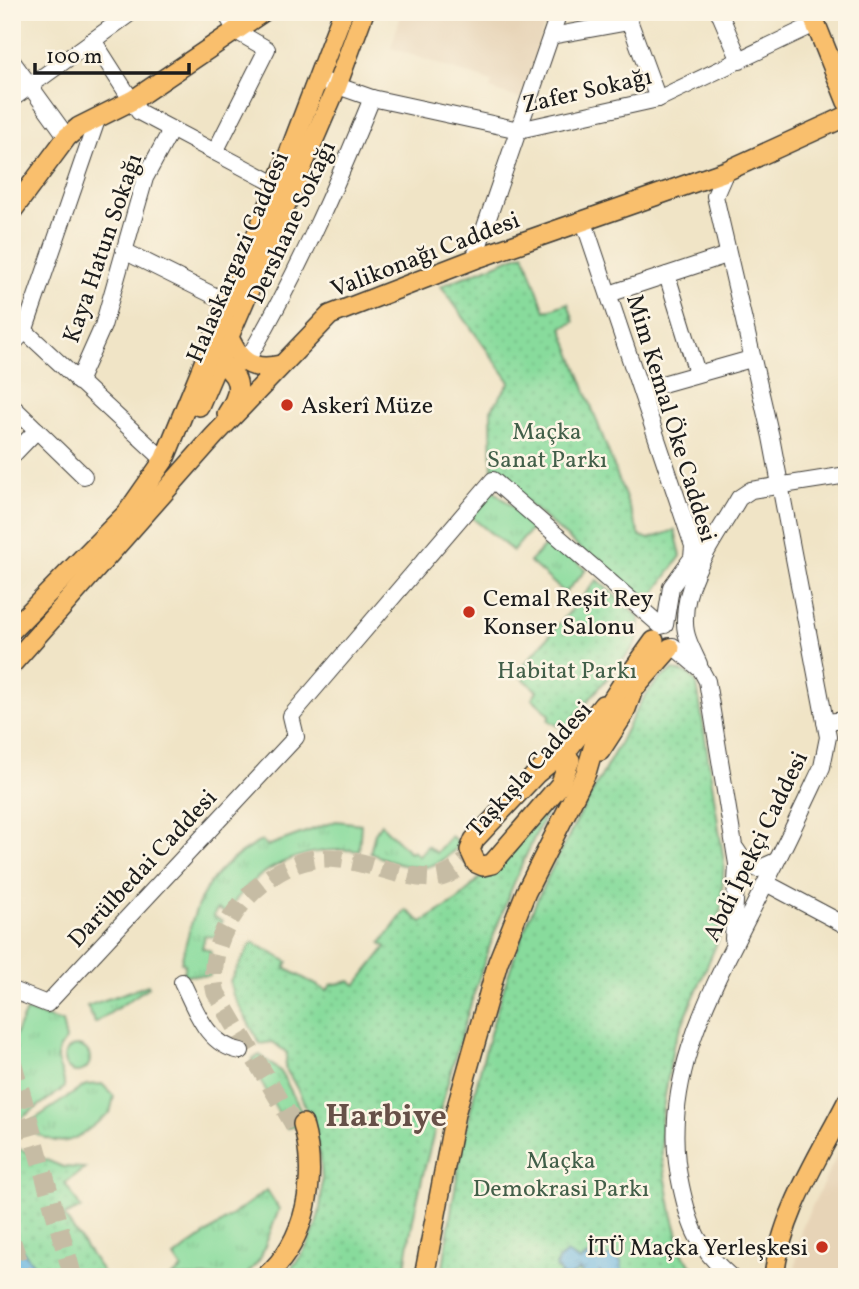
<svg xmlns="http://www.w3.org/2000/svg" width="859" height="1289" font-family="Vollkorn,serif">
<defs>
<pattern id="grass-tufts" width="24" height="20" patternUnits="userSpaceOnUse" patternTransform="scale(1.75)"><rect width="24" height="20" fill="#88db9c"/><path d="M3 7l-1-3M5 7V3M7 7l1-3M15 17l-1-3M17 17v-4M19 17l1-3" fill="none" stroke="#75bb86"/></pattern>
<pattern id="park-dots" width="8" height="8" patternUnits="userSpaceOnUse" patternTransform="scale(1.75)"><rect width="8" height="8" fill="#88db9c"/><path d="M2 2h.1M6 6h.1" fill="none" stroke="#75bb86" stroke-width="1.8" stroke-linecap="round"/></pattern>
<pattern id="water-ripples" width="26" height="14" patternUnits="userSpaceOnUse" patternTransform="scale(1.75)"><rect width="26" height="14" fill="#67b5e1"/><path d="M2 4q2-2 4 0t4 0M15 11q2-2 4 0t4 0" fill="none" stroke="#5492b6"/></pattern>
</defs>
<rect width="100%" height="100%" fill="#fcf5e5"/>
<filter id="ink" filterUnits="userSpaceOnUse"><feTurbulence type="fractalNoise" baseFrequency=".0143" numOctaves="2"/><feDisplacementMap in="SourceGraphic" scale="14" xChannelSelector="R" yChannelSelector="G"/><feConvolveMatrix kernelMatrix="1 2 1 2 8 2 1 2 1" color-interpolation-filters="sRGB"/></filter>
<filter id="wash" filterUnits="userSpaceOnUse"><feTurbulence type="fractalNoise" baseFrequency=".00686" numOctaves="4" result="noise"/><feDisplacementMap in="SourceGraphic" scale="28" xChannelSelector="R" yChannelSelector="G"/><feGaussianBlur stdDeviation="1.57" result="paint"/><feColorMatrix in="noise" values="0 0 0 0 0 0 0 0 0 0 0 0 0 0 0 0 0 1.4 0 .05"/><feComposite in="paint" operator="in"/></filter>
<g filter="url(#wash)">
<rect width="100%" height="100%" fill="#f0e4c6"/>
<g fill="#e7d4b7">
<polygon points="402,12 549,12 521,99 490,89 492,82 391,48"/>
<polygon points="847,1135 847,1277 794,1277 801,1229"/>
</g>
<g fill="url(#grass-tufts)" stroke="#527c5c" stroke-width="2">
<polygon points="491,489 535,525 513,551 470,516"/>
<polygon points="551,539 586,570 565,593 530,562"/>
<path d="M336,821L361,824L359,851C307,845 253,866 227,914L217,909L213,916L222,921L217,937L205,936L202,948L211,951L210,976L183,975L185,964L181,962C196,903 203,872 261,841L267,846Z"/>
<path d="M381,824L410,853L413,851L419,856L427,846L436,853L451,836L460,844C428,880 409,868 370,853L375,833Z"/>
<polygon points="148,985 149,987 95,1023 87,1006"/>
<path d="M26,1011L62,1022L66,1040C46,1064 66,1065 64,1088L12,1125V1057L16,1048L12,1042Z"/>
<circle cx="77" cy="1059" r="13"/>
<polygon points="260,1055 281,1072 307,1122 287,1128 251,1064 252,1059"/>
<path d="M102,1084L114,1096L110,1113C78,1136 67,1155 29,1129L30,1122L86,1085Z"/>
<polygon points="267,1190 279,1209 260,1259 245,1277 171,1277 182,1269 174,1257"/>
</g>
<g fill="url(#park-dots)" stroke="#527c5c" stroke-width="2">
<polygon points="524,253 545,311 568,303 574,322 562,328 640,536 649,539 675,530 681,556 646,605 492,473 491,410 510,382 441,286"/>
<polygon points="597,580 639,617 639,633 634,647 564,729 548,720 550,715 532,698 537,691 517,673"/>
<path d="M674,670L689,674L697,684L724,862L719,938L673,1046L661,1121L662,1158L672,1213L683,1255L702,1277H442C456,1162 481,1045 522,936C546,873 581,813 613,755C628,728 644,683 674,670Z"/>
<path d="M549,808C502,898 473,991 446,1089C429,1151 411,1213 404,1277H282C344,1222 325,1129 285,1068L287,1053L273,1042L260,1044L232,993L230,981L252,942L288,962L285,968L327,991L331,985L350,981L356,985L386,947L381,943L406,910L422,922L458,900Z"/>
<polygon points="20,1149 63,1167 85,1168 65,1183 81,1208 64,1216 106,1277 12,1277 12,1152"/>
</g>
<g fill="url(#water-ripples)" stroke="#42687e" stroke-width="2">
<polygon points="12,1248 23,1251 43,1277 12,1277"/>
<polygon points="567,1253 580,1261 589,1255 601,1260 613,1255 621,1262 622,1270 617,1277 604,1277 600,1273 601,1277 585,1277 579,1270 571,1276 555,1277 562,1275 556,1267 558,1260"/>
</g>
</g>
<g filter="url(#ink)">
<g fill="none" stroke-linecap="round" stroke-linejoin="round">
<g stroke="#c6bca4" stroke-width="19" stroke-dasharray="19 10" stroke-linecap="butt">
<polyline points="12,1061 73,1277"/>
<path d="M295,1126L216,993C200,932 266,857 328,858C365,859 397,878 433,878C449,878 463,864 474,854"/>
<polyline points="12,1242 24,1277"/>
</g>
<defs>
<g id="minor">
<polyline points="626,12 658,99"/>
<polyline points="719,12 740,61"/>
<polyline points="551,36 629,22"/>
<polyline points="93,40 139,112 277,185"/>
<polyline points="12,61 67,137"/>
<polyline points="318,79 372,98 519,130 658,99 815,24"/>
<polyline points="12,99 132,12"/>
<polyline points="215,152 267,49 236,31 225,12"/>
<path d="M726,171L715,196L771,437L828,737L822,767C804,805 786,844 766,882C719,977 656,1076 681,1186C690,1228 698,1248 731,1277"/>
<polyline points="584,222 693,546 692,558 671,587 665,625"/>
<polyline points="124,251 229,303"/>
<polyline points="474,259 559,12"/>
<polyline points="667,275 697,373"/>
<polyline points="609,294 727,255"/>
<polyline points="12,319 164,460"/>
<polyline points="12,345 24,332 98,117"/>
<path d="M246,362C296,277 335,189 372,98"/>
<polyline points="78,382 103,326 145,178 171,130"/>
<polyline points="641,390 751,359"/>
<polyline points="12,406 84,476"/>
<polyline points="12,456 37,430"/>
<polyline points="673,646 701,670 707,681 737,864 733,939"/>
<path d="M699,664C693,651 685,637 685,623C683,578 718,535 739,498L751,490L847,475"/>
<polyline points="825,722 847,720"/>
<polyline points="736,849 746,864 758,869 776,861"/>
<polyline points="766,883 847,926"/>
<path d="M182,982C196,1010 206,1045 241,1051"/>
<polyline points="12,990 47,1004 296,737 291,716 493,480 661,626"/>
</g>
<g id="major">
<polyline points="811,12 847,102"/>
<polyline points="12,211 67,137 79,127 133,100 263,12"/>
<path d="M227,332C238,361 250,372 281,365"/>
<path d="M207,364L225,366C244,381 239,396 227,414"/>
<polyline points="199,406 336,88 364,12"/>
<polyline points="12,630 127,513 164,460 277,185 343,12"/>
<polyline points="12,664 214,436 330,315 480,257 726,171 847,116"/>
<polyline points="624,683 654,641"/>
<polyline points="620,705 670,648"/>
<polyline points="569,747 536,774 474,840 470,850 476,863 483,866 492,864 560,785 570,760"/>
<polyline points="600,751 624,714 631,695"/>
<polyline points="563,755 603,705"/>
<path d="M265,1277C307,1241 318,1177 303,1124"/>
<polyline points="424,1277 455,1114 498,962 526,892 586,773 603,714 623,683"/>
<path d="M774,1277C781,1214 819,1157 847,1102"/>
</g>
</defs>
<use href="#minor" stroke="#3c3a36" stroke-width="18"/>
<use href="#major" stroke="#3c3a36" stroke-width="22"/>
<use href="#minor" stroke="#fff" stroke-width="16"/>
<use href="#major" stroke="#f9bf6d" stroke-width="19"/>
</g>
</g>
<g fill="#c8321e" stroke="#fcf5e5" stroke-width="2.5">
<circle cx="287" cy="405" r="7"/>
<circle cx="469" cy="612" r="7"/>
<circle cx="822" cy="1247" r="7"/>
</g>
<g text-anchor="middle" stroke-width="5" stroke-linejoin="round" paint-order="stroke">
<g font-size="24" fill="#1c1c1c" stroke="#fcf5e5">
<text transform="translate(587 90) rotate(-13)" y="8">Zafer Sokağı</text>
<text transform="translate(291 222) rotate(-65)" y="8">Dershane Sokağı</text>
<text transform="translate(102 248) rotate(-71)" y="8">Kaya Hatun Sokağı</text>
<text transform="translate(425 254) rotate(-21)" y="8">Valikonağı Caddesi</text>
<text transform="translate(237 257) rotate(-67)" y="8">Halaskargazi Caddesi</text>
<text transform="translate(672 418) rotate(73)" y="8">Mim Kemal Öke Caddesi</text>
<text transform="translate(529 769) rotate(-48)" y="8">Taşkışla Caddesi</text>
<text transform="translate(755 846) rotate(-64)" y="8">Abdi İpekçi Caddesi</text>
<text transform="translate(142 868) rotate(-47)" y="8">Darülbedai Caddesi</text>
</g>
<g font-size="24" fill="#1c1c1c" stroke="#fcf5e5" text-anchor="start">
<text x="301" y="413">Askerî Müze</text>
<text x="483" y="606">Cemal Reşit Rey<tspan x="483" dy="28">Konser Salonu</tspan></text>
<text x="808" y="1255" text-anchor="end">İTÜ Maçka Yerleşkesi</text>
</g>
<g font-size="24" fill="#425f49" stroke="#fcf5e5">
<text x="547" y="439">Maçka<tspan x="547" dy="28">Sanat Parkı</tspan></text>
<text x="567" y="678">Habitat Parkı</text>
<text x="561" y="1168">Maçka<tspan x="561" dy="28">Demokrasi Parkı</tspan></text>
</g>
<g font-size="32" font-weight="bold" fill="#675048" stroke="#fcf5e5">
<text x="386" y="1126">Harbiye</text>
</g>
</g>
<rect width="859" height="1289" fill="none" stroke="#fcf5e5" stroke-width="42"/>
<path d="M35 63v10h154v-10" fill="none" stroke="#1c1c1c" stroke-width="3.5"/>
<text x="46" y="63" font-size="21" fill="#1c1c1c" stroke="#fcf5e5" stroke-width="5" paint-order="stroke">100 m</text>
</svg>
